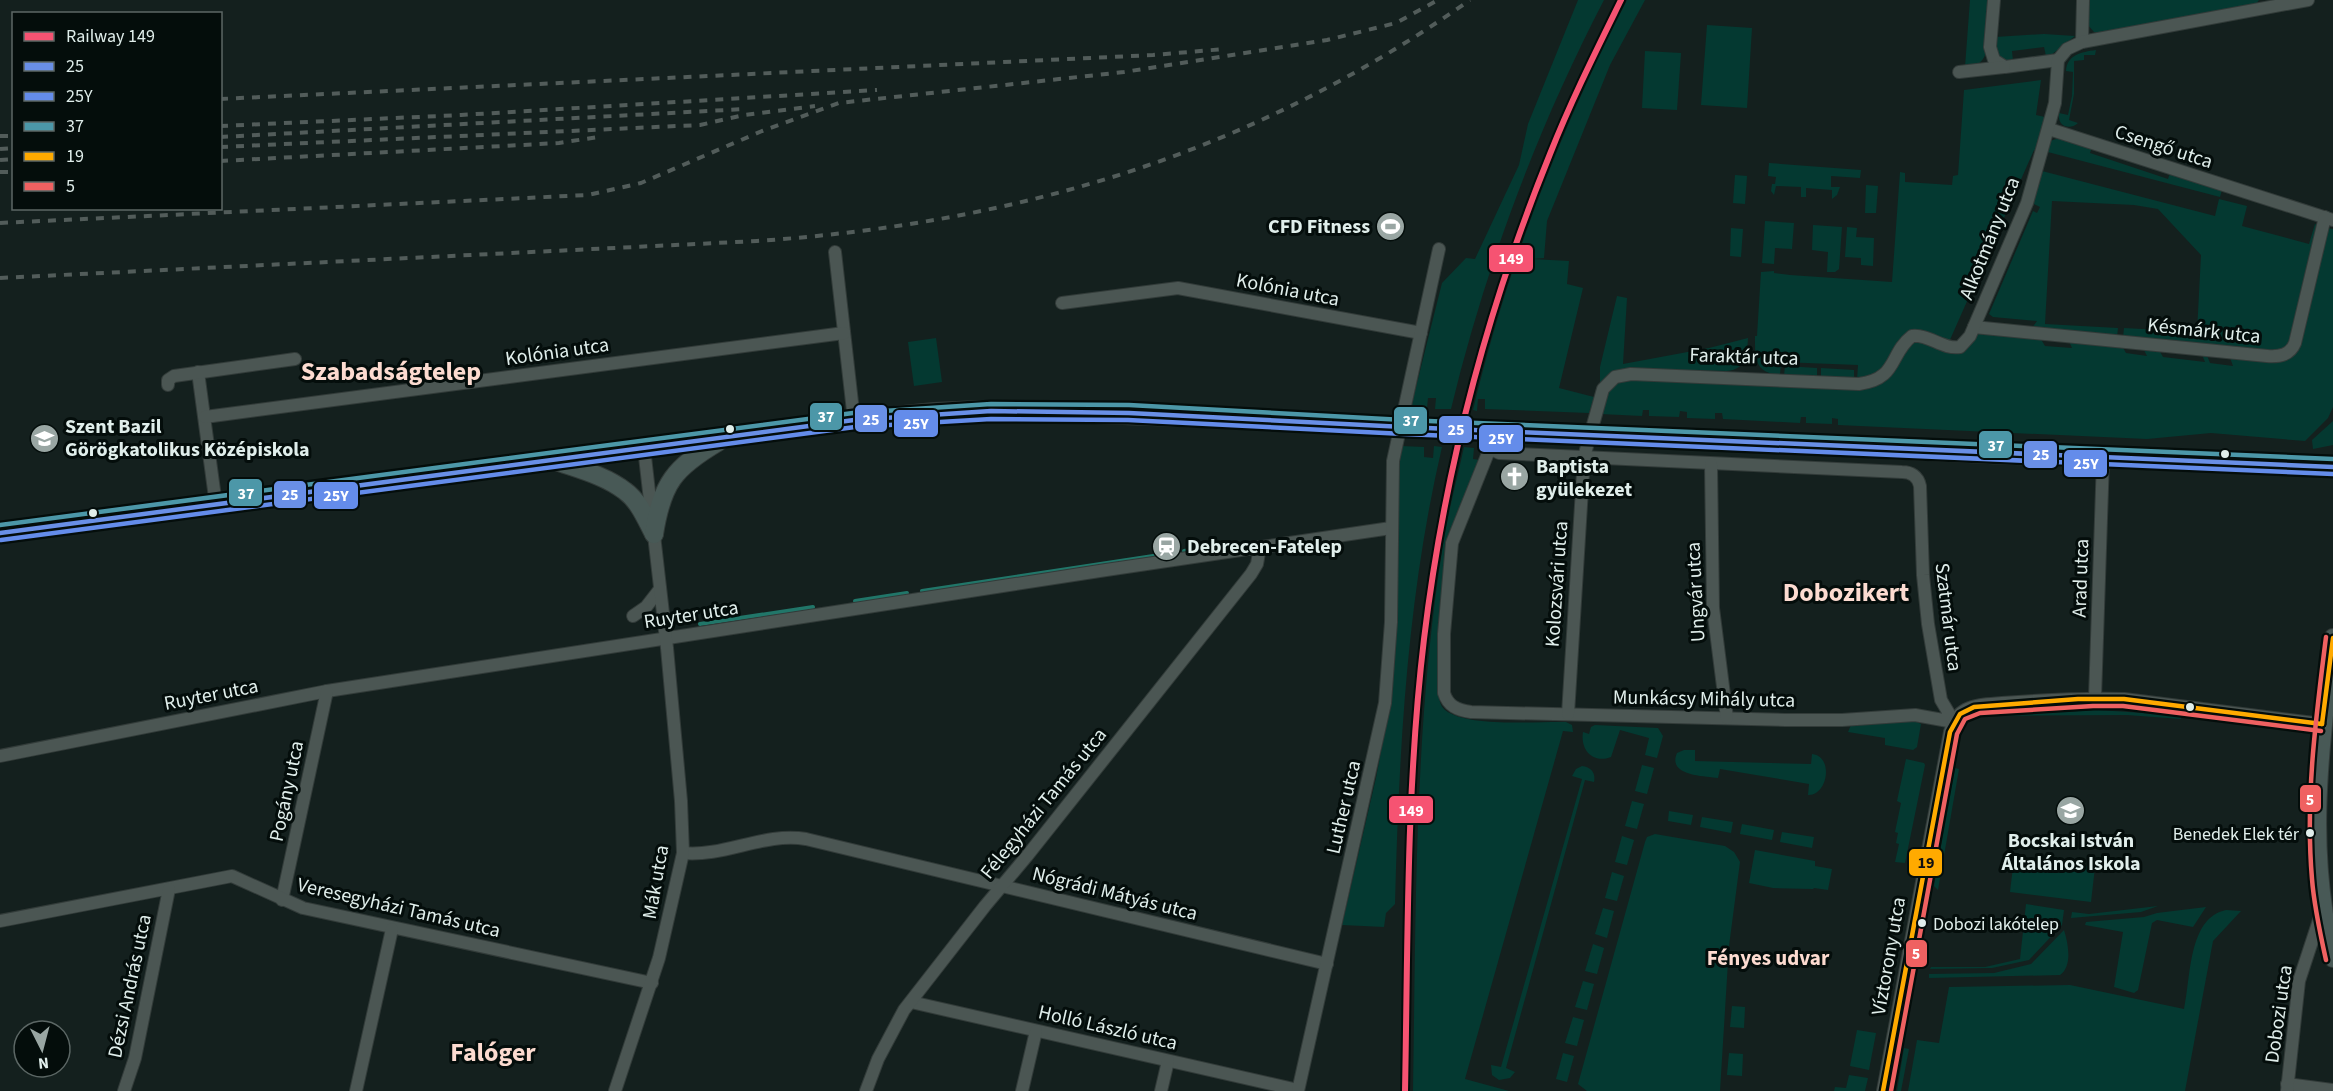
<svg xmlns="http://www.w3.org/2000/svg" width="2333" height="1091" font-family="'Source Sans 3',sans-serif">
<rect width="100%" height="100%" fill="#14201e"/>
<g fill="#043931">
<path d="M1578,0H1604C1537,129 1485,268 1451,409H1435L1436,398H1428L1427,408L1411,407L1442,283L1466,258L1475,259L1519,165L1528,124Z"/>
<path d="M1627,0H1645L1610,65L1547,221L1544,258L1532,259L1569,261L1567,284L1583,288L1559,388L1594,397L1589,413L1485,409V399H1478L1477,411L1473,410C1507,268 1560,130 1627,0Z"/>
<path d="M1970,0H1990C1989,14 1991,48 1983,59C1979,65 1972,66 1965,67Z"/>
<polygon points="2088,0 2259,0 2256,4 2102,33 2094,32 2088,25"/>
<polygon points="1707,25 1752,28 1747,108 1701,105"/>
<polygon points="2044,34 2075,36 2051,55 2046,56 2044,47 2012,51 2013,61 2005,61 1997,55 1995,37"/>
<path d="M2096,50L2095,55H2084V60L2074,61V94L2069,120L2078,123C2069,131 2057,126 2059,113L2068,115L2072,96L2073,72L2066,71C2067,55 2081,52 2096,50Z"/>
<polygon points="1645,51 1681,53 1677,110 1642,108"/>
<path d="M2041,80L2036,115L2045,117L2037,151L2034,150L1949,342L1925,331H1911L1884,370L1857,380L1858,365L1781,362L1780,375C1754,373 1755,358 1755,336H1757L1761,272L1774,271V273L1790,275L1892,282L1900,172L1905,173V182L1952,185L1953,176L1958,175L1964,90Z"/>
<polygon points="2059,138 2092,147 2090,153 2168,179 2170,173 2222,190 2220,197 2044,151 2050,141"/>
<polygon points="1769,163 1861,170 1860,178 1831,176 1831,187 1840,187 1837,195 1832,199 1832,190 1806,188 1806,197 1801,197 1801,187 1776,186 1774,195 1771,191 1772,184 1775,184 1776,177 1768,176"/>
<polygon points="2042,171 2215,216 2219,199 2247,206 2242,226 2309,244 2315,224 2319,225 2292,342 2284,352 2123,338 2124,328 2197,332 2201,255 2158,209 2134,205 2052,201 2045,324 2118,328 2117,337 2032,328 2037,321 1993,317 1989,314 2033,211 2037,213 2040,207 2032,203"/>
<polygon points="1735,175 1747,176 1745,204 1733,203"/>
<polygon points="1866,185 1878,186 1876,213 1865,213"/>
<polygon points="1765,221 1794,223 1792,249 1775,248 1774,264 1762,263"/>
<polygon points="1813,225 1842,227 1839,269 1835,272 1827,272 1828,252 1812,250"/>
<polygon points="1847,227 1857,228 1856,237 1874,238 1873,266 1861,265 1861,258 1845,257"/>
<polygon points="1731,228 1743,229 1741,257 1730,256"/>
<path d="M2327,228L2333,229V407L2328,418L2305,441L2211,433L2147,439L1838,425V419L1832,418V424L1806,423V417H1801L1800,423L1723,419L1722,413H1715V419L1687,418V412L1680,411L1679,417L1649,416V410H1643L1642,416L1600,414C1606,397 1609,384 1627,380L1860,388L1903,356L1913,342L1920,341L1945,351L1979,333L2039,336L2045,346L2072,348L2068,339L2121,344L2126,353L2147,356L2142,346L2158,348L2163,357L2205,362L2201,352L2206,353L2210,363L2233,366L2229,355L2285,358Z"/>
<path d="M1617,296L1627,298L1623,364L1709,348L1748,338C1747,354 1747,369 1727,371L1622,369L1610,373L1600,383V367Z"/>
<polygon points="936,338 942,382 914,386 908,342"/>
<polygon points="1785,366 1817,368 1817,378 1784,376"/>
<polygon points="1821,368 1854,370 1854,380 1821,378"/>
<polygon points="2333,421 2333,445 2313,449 2312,440"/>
<path d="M1401,446L1424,447V457L1433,458L1434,446L1442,447C1407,597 1399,750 1395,904L1386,913L1384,927L1342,925L1376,778L1391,699L1396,625L1398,469Z"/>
<path d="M1464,447L1474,448L1473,459L1480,460L1447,542L1439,693C1439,699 1440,706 1445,710C1468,728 1536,721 1566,722L1572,725L1573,732L1563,731L1465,1079L1509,1091H1413C1416,909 1414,725 1443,545C1448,512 1457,480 1464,447Z"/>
<polygon points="2098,710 2173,715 2182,711 2181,719 2127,715 1972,716 1985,712 2000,715"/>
<polygon points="1915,721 1921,724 1917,747 1913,750 1885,745 1885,738 1848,732 1851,725"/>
<path d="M1595,725L1658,728L1663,736L1657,758L1645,755L1649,738L1620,730L1611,757C1593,764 1580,750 1583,732L1589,734L1591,727Z"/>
<path d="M1684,750H1695V761L1811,764L1812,754C1834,756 1828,796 1808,795L1809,784L1720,769L1718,778C1704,776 1667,776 1677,753Z"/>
<polygon points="1906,759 1924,763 1925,765 1905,863 1895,862 1899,844 1896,843 1898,833 1895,832 1901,803 1897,801"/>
<polygon points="1642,765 1654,768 1647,794 1635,791"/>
<path d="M1582,766C1591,767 1596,773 1594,782L1585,780L1506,1068L1515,1072L1510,1078L1499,1080L1492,1075L1491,1065L1501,1067L1582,779L1572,776L1576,769Z"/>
<polygon points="1955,768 1959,769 1938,890 1934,886"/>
<polygon points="1632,801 1644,804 1637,829 1625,826"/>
<polygon points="1669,811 1693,815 1691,825 1668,821"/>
<polygon points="1702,817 1733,822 1731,833 1700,827"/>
<polygon points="1742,824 1774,830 1772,840 1740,834"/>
<polygon points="1782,832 1814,837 1812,848 1780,842"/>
<polygon points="1655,834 1725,846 1734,852 1740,862 1729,946 1720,1091 1587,1091 1578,1084 1645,842 1647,837"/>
<polygon points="1622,836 1634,840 1627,865 1615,862"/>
<polygon points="1755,850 1815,861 1815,866 1832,869 1828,890 1814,888 1813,889 1773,888 1749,883"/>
<polygon points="2014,858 2095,867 2091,902 2010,892"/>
<polygon points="1612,872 1624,876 1617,901 1605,898"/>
<polygon points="2026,904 2064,910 2062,925 2029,960 1992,968 1930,969 1931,967 1985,967 2020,959"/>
<polygon points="2158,906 2141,912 2071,918 2072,912 2089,914"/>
<polygon points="2206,907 2193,927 2157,920 2152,923 2138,990 2134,993 2114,987 2123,932 2085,925 2086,922 2144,917 2157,913"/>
<polygon points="1603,908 1614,911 1607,938 1595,934"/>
<path d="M2226,910L2241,911L2213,941L2185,1091H1908L1917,1040L1939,1043L1949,987L2070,985L2184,1009C2191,977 2188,918 2226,910Z"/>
<path d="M2064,930C2068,943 2073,966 2060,975L1929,978V974L1994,973L2031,964Z"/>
<polygon points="1593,944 1604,948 1597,974 1585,971"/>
<polygon points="1583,981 1594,984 1587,1010 1575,1007"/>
<polygon points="1732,1006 1745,1007 1744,1028 1730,1027"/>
<polygon points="1573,1017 1584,1020 1577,1046 1565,1043"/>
<polygon points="1857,1030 1876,1033 1869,1070 1850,1066"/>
<polygon points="1904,1048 1909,1049 1901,1091 1897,1091"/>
<polygon points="1563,1053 1574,1056 1567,1082 1556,1079"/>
<polygon points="1729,1053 1743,1054 1742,1076 1727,1075"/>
<polygon points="1849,1075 1868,1078 1865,1091 1834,1091 1835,1087 1846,1088"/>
</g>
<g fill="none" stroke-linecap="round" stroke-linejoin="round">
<g stroke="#217669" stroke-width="4">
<polyline points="1184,551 1229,544"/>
<polyline points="922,591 1173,553"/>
<polyline points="855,601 907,593"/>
<polyline points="700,624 813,607"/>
</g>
<defs>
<g id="minor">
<polyline points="1994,0 1990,47 1994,60 2005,67 2058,60"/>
<polyline points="2082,42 2083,0"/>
<polyline points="1959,72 2004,67"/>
<polyline points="2049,129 2333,220"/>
<polyline points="835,252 854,420"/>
<polyline points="1062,303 1178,288 1421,333"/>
<path d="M1974,327L2267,356C2280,357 2290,355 2295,343L2325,217"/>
<polyline points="198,372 216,505"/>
<polyline points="168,385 168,380 174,376 295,359"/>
<polyline points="205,417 844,333"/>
<path d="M1490,448L1499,453L1902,472C1911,472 1918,476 1920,486L1923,575L1928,624L1941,700L1954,722L1915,715L1842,720H1785L1471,712C1457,710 1448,706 1444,693V634L1452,543Z"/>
<polyline points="1711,464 1713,608 1727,718"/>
<polyline points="633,616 646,607 660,589"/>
<polyline points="2095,698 2103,459"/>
<path d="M1568,714L1584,457L1603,389L1615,377L1631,374L1859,384C1898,379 1889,354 1912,336C1929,334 1943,350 1960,347L1970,336L2027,203L2055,103L2058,60L2067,49L2082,42L2308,0"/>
<polyline points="0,756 327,691 1106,570 1391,528"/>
<path d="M683,853C725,857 764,832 806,839L1327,964"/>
<polyline points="282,900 327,691"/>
<polyline points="0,921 232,876 303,908 652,983"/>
<polyline points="911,1002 1298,1090"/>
<polyline points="2287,1084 2333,1090"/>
<polyline points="124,1091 135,1058 169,889"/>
<polyline points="356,1091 392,929"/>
<polyline points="615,1091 659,958 683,853 681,801 667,648 644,448"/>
<polyline points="866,1091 878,1059 904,1010 985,906 1027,856 1251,574 1257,564 1260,547"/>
<polyline points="1022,1091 1036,1031"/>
<polyline points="1161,1091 1168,1061"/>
<polyline points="1298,1091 1385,703 1391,622 1393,461 1439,249"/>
<path d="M1883,1091L1950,732C1953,723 1957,714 1965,710C1976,704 1990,704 2002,703C2043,700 2083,698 2124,699L2322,724"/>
<polyline points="2287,1091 2299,981 2322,911"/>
</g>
<g id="primary">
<polyline points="1687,439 1988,454 2333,467"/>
<path d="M556,461C579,469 606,476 625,491C639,501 646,519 654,534"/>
<polyline points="0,533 854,420 934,412 979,410 1236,419"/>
<path d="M654,534C662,483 674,468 718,442"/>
<path d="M2333,638C2320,747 2305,850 2333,958"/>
</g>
</defs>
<use href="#minor" stroke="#323b39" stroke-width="14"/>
<use href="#primary" stroke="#323b39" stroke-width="20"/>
<use href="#minor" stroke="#4b5653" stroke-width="12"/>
<use href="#primary" stroke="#485956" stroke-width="18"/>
<g stroke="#525c5a" stroke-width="4" stroke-dasharray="8 8" stroke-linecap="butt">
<polyline points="220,99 1153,55 1224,49"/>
<polyline points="220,126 461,115 877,90"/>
<polyline points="0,136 14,136"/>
<polyline points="220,137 745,109"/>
<polyline points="220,147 700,125 744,115 815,106"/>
<polyline points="0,149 14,148"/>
<polyline points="0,160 14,159"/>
<polyline points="220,161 559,143 598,137"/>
<polyline points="0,172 14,172"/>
<polyline points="0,223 588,195 641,183 762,131 839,103 1124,72 1327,40 1396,23 1438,0"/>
<path d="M0,278L757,241C1021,223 1252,153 1470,0"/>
</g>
<defs>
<g id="primary-bridge">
<polyline points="1236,419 1436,428"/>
<polyline points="1458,429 1687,439"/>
</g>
</defs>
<use href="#primary-bridge" stroke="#323b39" stroke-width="20" stroke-linecap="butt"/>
<use href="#primary-bridge" stroke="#485956" stroke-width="18"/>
<defs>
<polyline id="bus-1" points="0,533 854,420 991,411 1129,413 1404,427 2333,467"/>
<polyline id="bus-2" points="1,540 855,427 991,419 1128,420 1404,434 2333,474"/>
<polyline id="bus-3" points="0,525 853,413 991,404 1129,405 1404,420 2333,459"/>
<g id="bus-4">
<polyline points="2322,724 2333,638"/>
<polyline points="1883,1091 1950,732 1960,714 1974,707 2078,699 2124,699 2322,724"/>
</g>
<g id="bus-5">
<path d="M2326,637C2316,717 2305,798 2312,879C2314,906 2320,933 2326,960"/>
<polyline points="1891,1091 1957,734 1965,719 1980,713 2093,706 2123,706 2321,731"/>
</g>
</defs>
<use href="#bus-1" stroke="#040d0b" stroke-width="9"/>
<use href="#bus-2" stroke="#040d0b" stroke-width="9"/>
<use href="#bus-3" stroke="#040d0b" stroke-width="9"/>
<use href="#bus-4" stroke="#040d0b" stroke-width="9"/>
<use href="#bus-5" stroke="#040d0b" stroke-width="9"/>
<use href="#bus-1" stroke="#698fe6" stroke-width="4.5"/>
<use href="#bus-2" stroke="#648cea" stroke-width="4.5"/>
<use href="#bus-3" stroke="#4c97a8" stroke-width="4.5"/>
<use href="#bus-4" stroke="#fa0" stroke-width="4.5"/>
<use href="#bus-5" stroke="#ef6161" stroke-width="4.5"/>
<defs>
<path id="rail-1" d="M1405,1091C1408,941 1406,789 1424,639C1444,473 1487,309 1550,154C1571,101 1596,51 1621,0"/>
</defs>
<use href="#rail-1" stroke="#040d0b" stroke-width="10"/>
<use href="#rail-1" stroke="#f65372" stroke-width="6"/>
</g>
<defs>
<symbol id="stadium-disc" viewBox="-11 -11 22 22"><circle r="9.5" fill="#99a6a3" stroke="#040d0b"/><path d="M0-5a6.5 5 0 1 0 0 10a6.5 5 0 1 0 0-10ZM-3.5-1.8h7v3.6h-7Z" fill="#fff"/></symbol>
<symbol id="school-disc" viewBox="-11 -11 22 22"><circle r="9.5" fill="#99a6a3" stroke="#040d0b"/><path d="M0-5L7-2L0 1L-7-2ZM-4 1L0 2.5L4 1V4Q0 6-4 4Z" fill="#fff"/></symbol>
<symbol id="church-disc" viewBox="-11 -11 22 22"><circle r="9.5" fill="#99a6a3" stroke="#040d0b"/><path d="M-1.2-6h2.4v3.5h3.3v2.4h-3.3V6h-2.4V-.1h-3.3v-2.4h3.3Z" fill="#fff"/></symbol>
<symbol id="station-disc" viewBox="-11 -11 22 22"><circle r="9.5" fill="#99a6a3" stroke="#040d0b"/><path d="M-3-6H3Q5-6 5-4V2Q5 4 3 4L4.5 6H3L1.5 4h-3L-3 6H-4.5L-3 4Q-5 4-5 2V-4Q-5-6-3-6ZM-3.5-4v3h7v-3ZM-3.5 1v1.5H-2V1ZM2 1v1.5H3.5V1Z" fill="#fff"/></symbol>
</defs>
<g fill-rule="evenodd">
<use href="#stadium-disc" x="1374" y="210" width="33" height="33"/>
<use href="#school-disc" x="28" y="422" width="33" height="33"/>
<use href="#church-disc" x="1498" y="460" width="33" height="33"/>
<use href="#station-disc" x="1150" y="530" width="33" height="33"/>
<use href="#school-disc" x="2054" y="794" width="33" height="33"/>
</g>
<g fill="#e0eeeb" stroke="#040d0b" stroke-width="2">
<circle cx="730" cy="429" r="5"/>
<circle cx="2225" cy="454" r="5"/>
<circle cx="93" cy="513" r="5"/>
<circle cx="2190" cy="707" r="5"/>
<circle cx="2310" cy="833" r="5"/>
<circle cx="1922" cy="923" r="5"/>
</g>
<g text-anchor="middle" stroke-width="6" stroke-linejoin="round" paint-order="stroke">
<g font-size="18" fill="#e0eeeb" stroke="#040d0b" text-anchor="end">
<text x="2299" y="840">Benedek Elek tér</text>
<text x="1933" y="930" text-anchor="start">Dobozi lakótelep</text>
</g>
<g font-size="20" fill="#e0eeeb" stroke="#040d0b">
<text transform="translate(2164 146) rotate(18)" y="7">Csengő utca</text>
<text transform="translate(1989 238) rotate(-68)" y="7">Alkotmány utca</text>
<text transform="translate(1288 289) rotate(11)" y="7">Kolónia utca</text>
<text transform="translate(2204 330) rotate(6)" y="7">Késmárk utca</text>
<text transform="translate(557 351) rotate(-8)" y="7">Kolónia utca</text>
<text transform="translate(1744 356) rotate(2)" y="7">Faraktár utca</text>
<text transform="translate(2080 578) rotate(-88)" y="7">Arad utca</text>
<text transform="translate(1556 584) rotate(-86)" y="7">Kolozsvári utca</text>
<text transform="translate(1695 592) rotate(-93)" y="7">Ungvár utca</text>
<text transform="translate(691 614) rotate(-9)" y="7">Ruyter utca</text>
<text transform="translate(1949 617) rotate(83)" y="7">Szatmár utca</text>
<text transform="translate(211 694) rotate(-11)" y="7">Ruyter utca</text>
<text transform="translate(1704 698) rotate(1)" y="7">Munkácsy Mihály utca</text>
<text transform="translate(286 791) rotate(-78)" y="7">Pogány utca</text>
<text transform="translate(1043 803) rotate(-51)" y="7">Félegyházi Tamás utca</text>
<text transform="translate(1343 807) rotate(-77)" y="7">Luther utca</text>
<text transform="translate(655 882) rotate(-80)" y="7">Mák utca</text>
<text transform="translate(1115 893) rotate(14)" y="7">Nógrádi Mátyás utca</text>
<text transform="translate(399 907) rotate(13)" y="7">Veresegyházi Tamás utca</text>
<text transform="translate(1888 956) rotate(-80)" y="7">Víztorony utca</text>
<text transform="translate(129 986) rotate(-78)" y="7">Dézsi András utca</text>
<text transform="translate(2278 1014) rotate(-82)" y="7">Dobozi utca</text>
<text transform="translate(1108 1027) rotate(13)" y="7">Holló László utca</text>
</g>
<g font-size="20" font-weight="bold" fill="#e0eeeb" stroke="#040d0b" text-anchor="start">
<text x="1370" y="233" text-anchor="end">CFD Fitness</text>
<text x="65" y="433">Szent Bazil<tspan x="65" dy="23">Görögkatolikus Középiskola</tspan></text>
<text x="1536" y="473">Baptista<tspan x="1536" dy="23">gyülekezet</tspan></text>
<text x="1187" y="553">Debrecen-Fatelep</text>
<text x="2071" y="847" text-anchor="middle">Bocskai István<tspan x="2071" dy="23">Általános Iskola</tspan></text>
</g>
<g font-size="21" font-weight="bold" fill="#fcdbd0" stroke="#040d0b">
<text x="1768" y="965">Fényes udvar</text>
</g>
<g font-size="26" font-weight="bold" fill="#fcdbd0" stroke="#040d0b">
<text x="391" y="380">Szabadságtelep</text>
<text x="1846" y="601">Dobozikert</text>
<text x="493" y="1061">Falóger</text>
</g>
</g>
<g stroke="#040d0b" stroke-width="2">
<rect x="1488" y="244" width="46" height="29" rx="6" fill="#f65372"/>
<rect x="809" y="402" width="34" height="29" rx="6" fill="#4c97a8"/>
<rect x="854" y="404" width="34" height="29" rx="6" fill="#698fe6"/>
<rect x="1393" y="406" width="35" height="29" rx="6" fill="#4c97a8"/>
<rect x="893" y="409" width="46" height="29" rx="6" fill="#648cea"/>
<rect x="1438" y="415" width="35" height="29" rx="6" fill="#698fe6"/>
<rect x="1478" y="424" width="46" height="29" rx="6" fill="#648cea"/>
<rect x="1978" y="430" width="35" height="29" rx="6" fill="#4c97a8"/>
<rect x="2023" y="440" width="35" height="29" rx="6" fill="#698fe6"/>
<rect x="2063" y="449" width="45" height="29" rx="6" fill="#648cea"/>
<rect x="228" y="478" width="35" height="29" rx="6" fill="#4c97a8"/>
<rect x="273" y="480" width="34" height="29" rx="6" fill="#698fe6"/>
<rect x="313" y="481" width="46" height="29" rx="6" fill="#648cea"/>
<rect x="2299" y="784" width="23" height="29" rx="6" fill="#ef6161"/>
<rect x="1388" y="795" width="46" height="29" rx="6" fill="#f65372"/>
<rect x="1908" y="848" width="35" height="29" rx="6" fill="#fa0"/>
<rect x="1905" y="939" width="23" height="29" rx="6" fill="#ef6161"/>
</g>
<g font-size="16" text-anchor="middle" font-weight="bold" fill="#fff">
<text x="1511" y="264">149</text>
<text x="826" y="422">37</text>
<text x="871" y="425">25</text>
<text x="1411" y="426">37</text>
<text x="916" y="429">25Y</text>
<text x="1456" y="435">25</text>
<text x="1501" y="444">25Y</text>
<text x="1996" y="451">37</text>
<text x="2041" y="460">25</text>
<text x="2086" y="469">25Y</text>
<text x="246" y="499">37</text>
<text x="290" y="500">25</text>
<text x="336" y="501">25Y</text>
<text x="2310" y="805">5</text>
<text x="1411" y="816">149</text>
<text x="1916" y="959">5</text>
</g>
<g font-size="16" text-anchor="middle" font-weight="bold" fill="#111">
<text x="1926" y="868">19</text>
</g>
<rect x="12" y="12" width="210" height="198" fill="#040d0b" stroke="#5c6765" stroke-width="1.5"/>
<rect x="24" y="32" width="30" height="9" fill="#f65372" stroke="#5c6765" stroke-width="1.5"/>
<text x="66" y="42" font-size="18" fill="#e0eeeb">Railway 149</text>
<rect x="24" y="62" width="30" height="9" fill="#698fe6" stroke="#5c6765" stroke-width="1.5"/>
<text x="66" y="72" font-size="18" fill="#e0eeeb">25</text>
<rect x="24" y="92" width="30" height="9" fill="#648cea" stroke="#5c6765" stroke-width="1.5"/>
<text x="66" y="102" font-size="18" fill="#e0eeeb">25Y</text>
<rect x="24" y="122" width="30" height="9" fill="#4c97a8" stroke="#5c6765" stroke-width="1.5"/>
<text x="66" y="132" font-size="18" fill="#e0eeeb">37</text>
<rect x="24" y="152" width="30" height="9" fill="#ffaa00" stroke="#5c6765" stroke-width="1.5"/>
<text x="66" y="162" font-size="18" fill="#e0eeeb">19</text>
<rect x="24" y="182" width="30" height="9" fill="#ef6161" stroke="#5c6765" stroke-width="1.5"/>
<text x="66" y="192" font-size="18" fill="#e0eeeb">5</text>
<g transform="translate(42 1049) rotate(174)"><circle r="28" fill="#040d0b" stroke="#5c6765" stroke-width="1.5"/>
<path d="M0-4.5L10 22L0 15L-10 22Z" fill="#99a6a3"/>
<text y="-9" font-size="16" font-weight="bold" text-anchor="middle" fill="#e0eeeb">N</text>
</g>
</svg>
